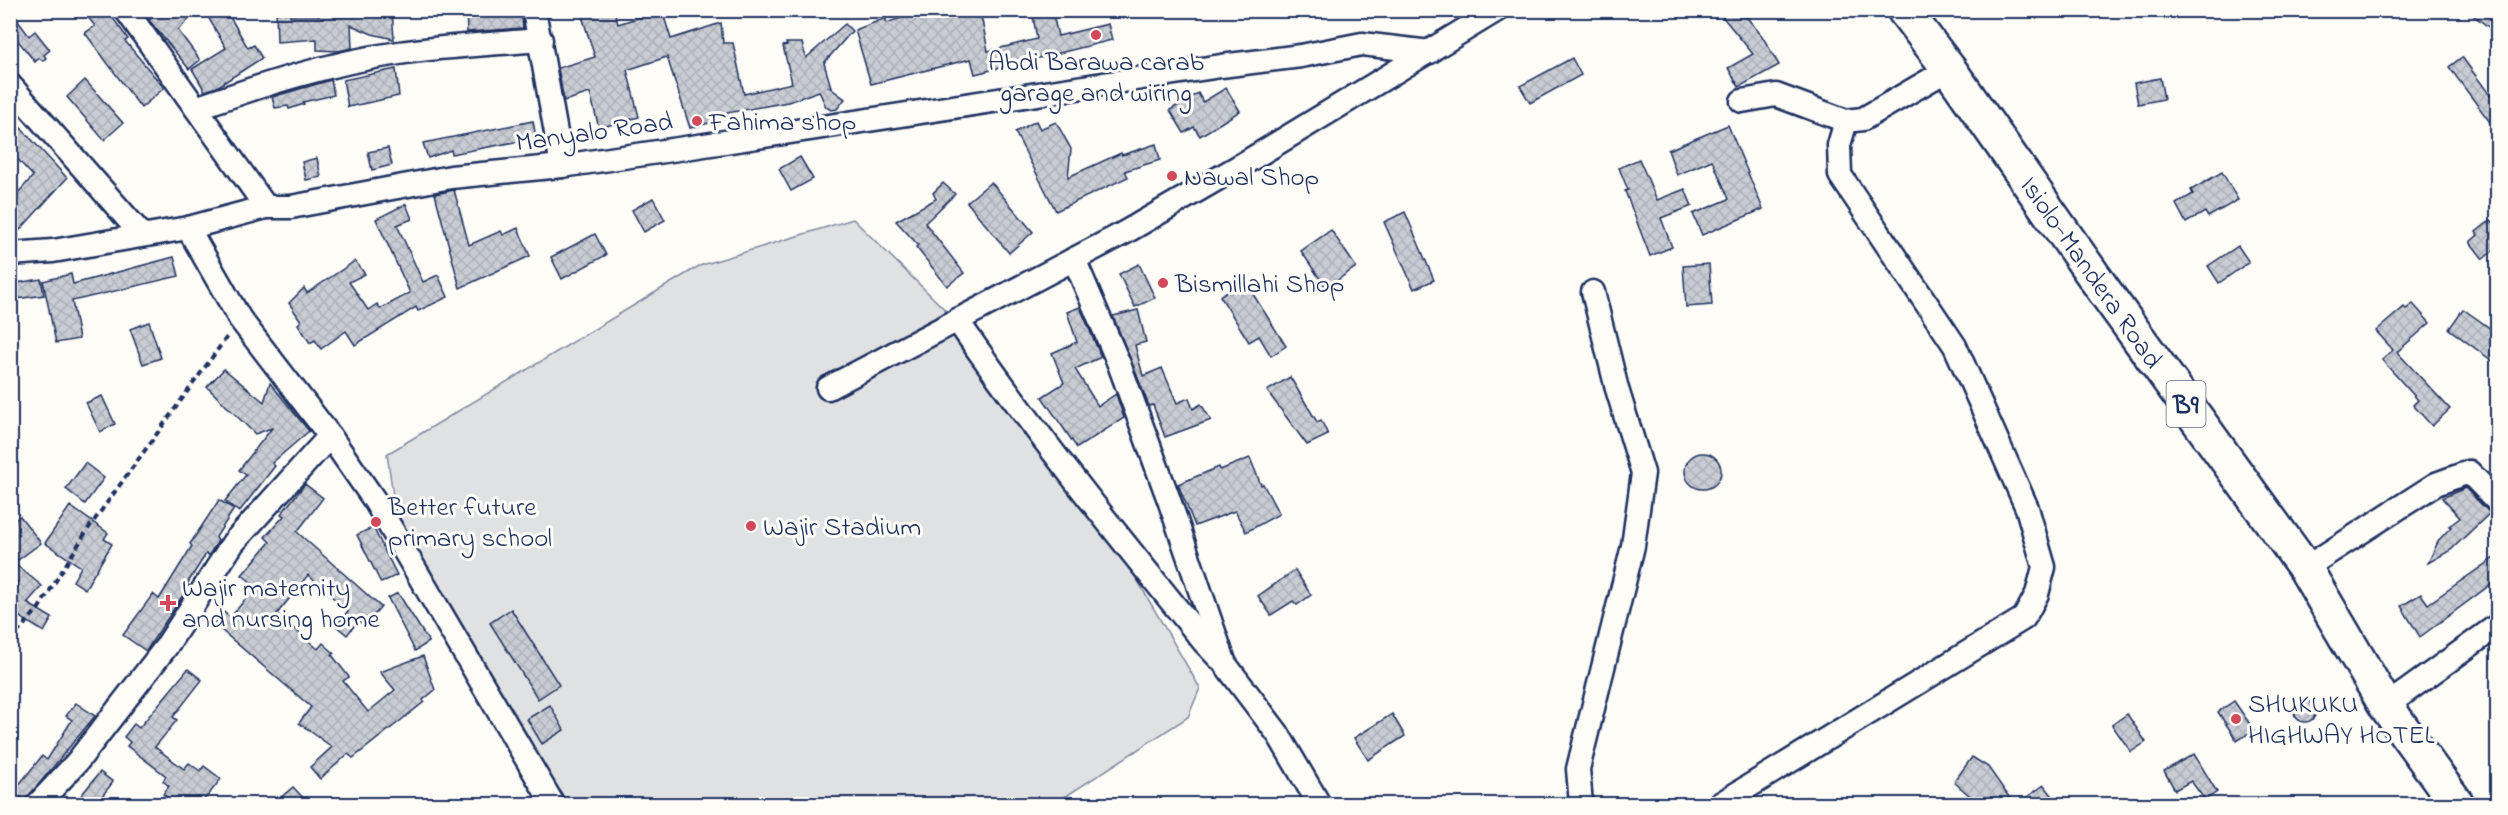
<svg xmlns="http://www.w3.org/2000/svg" width="2508" height="815" font-family="'Indie Flower',sans-serif">
<defs>
<pattern id="building-cross-hatch" width="8" height="8" patternUnits="userSpaceOnUse" patternTransform="scale(1.5)"><rect width="8" height="8" fill="#c9ccd3"/><path d="M0 0l8 8M0 8l8-8" fill="none" stroke="#acb0b8"/></pattern>
</defs>
<rect width="100%" height="100%" fill="#fdfcf7"/>
<filter id="ink" filterUnits="userSpaceOnUse"><feTurbulence type="fractalNoise" baseFrequency=".0167" numOctaves="2"/><feDisplacementMap in="SourceGraphic" scale="12" xChannelSelector="R" yChannelSelector="G"/><feConvolveMatrix kernelMatrix="1 2 1 2 8 2 1 2 1" color-interpolation-filters="sRGB"/></filter>
<g filter="url(#ink)">
<polygon fill="#e0e1e3" stroke="#7e88a0" stroke-width="1.5" points="853,219 992,356 1086,492 1200,688 1188,717 1054,804 546,804 400,543 387,454 699,266"/>
<g fill="url(#building-cross-hatch)" stroke="#1b2f5e" stroke-width="1.5">
<polygon points="10,10 29,36 35,31 50,50 44,55 46,58 43,61 39,58 35,62 20,43 10,36"/>
<polygon points="82,10 102,10 107,16 110,14 128,39 125,41 164,88 141,108 85,33 95,26"/>
<polygon points="161,10 198,10 178,30 200,60 189,69 149,20"/>
<polygon points="204,10 226,10 248,48 254,45 262,58 217,87 205,91 192,69 226,48"/>
<polygon points="276,10 290,10 290,16 319,16 319,10 392,10 394,39 372,34 351,25 352,48 338,51 317,50 317,39 277,42"/>
<polygon points="466,10 521,10 523,28 467,32"/>
<polygon points="580,10 614,10 618,24 662,10 671,39 721,23 723,43 733,43 744,94 792,83 783,46 787,45 786,43 802,43 806,58 845,24 852,31 824,63 831,87 829,87 845,99 837,109 831,110 826,107 819,91 788,102 727,113 728,118 690,128 667,57 627,70 639,117 599,128 590,93 564,101 558,68 595,57"/>
<polygon points="926,10 980,10 988,51 1037,39 1032,10 1052,10 1058,36 1108,24 1112,40 975,74 971,59 871,84 855,30 886,18 886,23"/>
<polygon points="1717,10 1741,10 1762,36 1779,65 1739,87 1728,68 1753,54"/>
<polygon points="2466,10 2498,10 2498,18 2490,28"/>
<polygon points="2462,57 2498,106 2498,133 2449,67"/>
<polygon points="1572,58 1581,75 1530,103 1520,86"/>
<polygon points="396,69 399,96 348,107 343,80"/>
<polygon points="2160,78 2164,99 2138,104 2134,83"/>
<polygon points="85,80 123,123 104,140 67,97"/>
<polygon points="331,80 334,95 303,102 304,104 289,109 288,106 275,108 272,97"/>
<polygon points="1226,88 1240,111 1200,136 1194,127 1184,133 1170,110 1198,93 1203,102"/>
<polygon points="10,116 67,178 20,230 10,222 10,202 33,176 10,151"/>
<polygon points="533,121 536,138 452,154 451,150 428,158 423,143"/>
<polygon points="1036,121 1040,129 1056,122 1071,149 1068,177 1121,153 1122,155 1156,144 1160,160 1125,171 1128,177 1056,211 1015,132"/>
<polygon points="1728,125 1763,209 1702,235 1693,214 1729,199 1712,160 1677,175 1668,150"/>
<polygon points="388,148 392,165 372,170 368,152"/>
<polygon points="800,157 813,179 791,191 779,169"/>
<polygon points="317,158 321,177 306,180 302,162"/>
<polygon points="1639,159 1657,200 1685,189 1692,206 1661,218 1672,247 1650,256 1625,191 1628,190 1619,168"/>
<polygon points="2222,172 2238,200 2208,217 2205,212 2186,223 2176,204 2193,194 2191,190"/>
<polygon points="991,182 1033,232 1009,253 967,202"/>
<polygon points="943,183 955,194 925,223 964,273 947,286 916,247 918,245 896,221 936,199 933,193"/>
<polygon points="454,190 469,245 501,231 503,235 518,228 530,256 460,288 435,194"/>
<polygon points="653,198 665,220 644,232 632,210"/>
<polygon points="406,204 412,219 397,225 423,282 438,275 448,297 418,311 416,307 355,345 346,331 321,349 315,340 310,343 298,324 301,321 289,303 304,288 307,293 355,261 365,274 349,282 368,310 377,304 380,309 410,293 376,219"/>
<polygon points="1405,212 1434,280 1414,289 1384,222"/>
<polygon points="2491,220 2498,228 2498,247 2483,259 2470,242 2478,235 2476,232"/>
<polygon points="1331,230 1356,267 1326,288 1301,251"/>
<polygon points="595,234 606,255 562,279 551,257"/>
<polygon points="2238,246 2249,262 2219,283 2208,266"/>
<polygon points="174,257 179,276 72,301 79,339 56,343 43,281 71,274 73,284"/>
<polygon points="1139,264 1155,298 1135,307 1119,274"/>
<polygon points="1709,264 1712,305 1686,307 1683,266"/>
<polygon points="41,279 44,295 10,300 10,284"/>
<polygon points="1244,280 1286,346 1271,356 1259,336 1249,342 1220,296"/>
<polygon points="2413,304 2430,323 2397,352 2450,409 2432,426 2413,405 2418,400 2382,360 2393,350 2376,331 2404,307 2406,309"/>
<polygon points="1080,307 1101,357 1075,369 1098,406 1116,394 1124,418 1077,448 1042,397 1064,383 1052,353 1077,342 1067,312"/>
<polygon points="2463,309 2498,334 2498,365 2449,329"/>
<polygon points="1138,310 1146,342 1135,345 1143,376 1162,368 1177,403 1189,398 1193,409 1201,404 1211,420 1165,437 1153,405 1149,406 1113,316"/>
<polygon points="149,322 161,358 143,364 130,329"/>
<polygon points="224,369 264,402 270,383 309,431 272,463 275,466 239,512 225,501 246,475 239,470 272,428 255,434 207,387"/>
<polygon points="1290,377 1317,422 1321,420 1328,435 1307,445 1267,391"/>
<polygon points="102,396 115,424 100,432 86,403"/>
<circle cx="1703" cy="471" r="18"/>
<polygon points="1250,458 1261,485 1263,484 1279,514 1246,532 1235,511 1195,526 1178,484 1219,467 1220,470"/>
<polygon points="85,463 104,478 85,504 66,489"/>
<polygon points="305,484 323,498 297,532 381,607 365,626 358,621 347,635 336,626 348,611 308,575 277,614 318,649 323,643 334,653 332,655 349,677 343,681 368,712 395,690 380,672 423,656 435,690 423,700 424,702 353,758 348,754 320,779 310,767 332,747 299,723 311,707 214,624 224,612 230,618 256,586 242,575 270,542 265,537 284,516 281,514"/>
<polygon points="2465,488 2490,513 2451,550 2428,563 2439,540 2451,527 2449,526 2460,518 2442,498"/>
<polygon points="219,500 234,509 216,537 218,541 209,555 206,554 187,584 189,586 146,651 123,635 153,594 159,599 192,546 190,544"/>
<polygon points="70,506 108,533 104,539 112,544 85,589 73,581 81,567 45,543"/>
<polygon points="20,516 41,543 14,563 42,586 27,603 52,618 44,632 17,615 10,623 10,593 19,585 10,572 10,524"/>
<polygon points="373,527 397,575 381,583 357,535"/>
<polygon points="2498,555 2498,579 2420,637 2401,606 2421,594 2428,604"/>
<polygon points="1295,570 1311,595 1297,605 1293,601 1271,615 1258,596"/>
<polygon points="398,593 429,642 415,651 388,598"/>
<polygon points="511,609 559,685 538,699 490,623"/>
<polygon points="188,669 202,680 173,717 177,720 155,747 184,769 189,763 200,771 204,766 221,779 201,804 176,804 163,794 169,786 163,781 166,776 127,746 130,742 124,737 134,724 139,728"/>
<circle cx="2305" cy="711" r="11"/>
<polygon points="2234,701 2254,730 2237,741 2218,712"/>
<polygon points="76,703 95,716 25,801 13,792 42,756 47,760 72,720 66,716"/>
<polygon points="550,705 564,730 542,744 527,719"/>
<polygon points="1392,714 1405,736 1368,760 1354,738"/>
<polygon points="2127,714 2146,742 2131,752 2112,725"/>
<polygon points="2194,754 2217,792 2205,800 2191,781 2175,790 2164,771"/>
<polygon points="1972,757 1988,767 2014,804 1979,804 1954,782"/>
<polygon points="100,772 113,782 96,804 74,804"/>
<polygon points="2044,785 2059,804 2017,804"/>
<polygon points="293,787 309,804 273,804"/>
</g>
<g fill="none" stroke-linecap="round" stroke-linejoin="round">
<defs>
<g id="minor">
<polyline points="126,10 266,207"/>
<polyline points="534,10 562,166"/>
<polyline points="10,85 142,235"/>
<polyline points="1742,101 1776,95 1846,121 1863,119 1949,69"/>
<path d="M196,108C262,85 329,63 399,53C446,46 494,44 541,40"/>
<polyline points="188,228 240,319 330,436 375,501 553,804"/>
<polyline points="10,254 53,251 188,228 266,207 291,207 451,177 562,166 685,148 1221,66 1301,56 1362,44 1430,52"/>
<polyline points="1074,259 1119,364 1169,500 1225,664 1278,734 1319,804"/>
<path d="M957,320C1034,432 1119,537 1204,642L1219,658"/>
<polyline points="828,388 1124,233 1243,164 1497,10"/>
<polyline points="2305,568 2436,484 2469,472 2498,502"/>
<polyline points="2386,706 2498,625"/>
<polyline points="38,804 77,762 166,647 233,543 330,436"/>
<polyline points="1581,804 1578,769 1633,546 1643,473 1617,389 1593,292"/>
<polyline points="1720,804 2024,618 2037,594 2044,567 2027,508 1955,346 1840,175 1839,145 1846,121"/>
</g>
<polyline id="highway" points="1904,10 1949,69 2105,292 2305,568 2386,706 2457,804"/>
</defs>
<use href="#minor" stroke="#1b2f5e" stroke-width="27"/>
<use href="#highway" stroke="#1b2f5e" stroke-width="38"/>
<polyline stroke="#1b2f5e" stroke-width="4" stroke-dasharray="6 4.5" stroke-linecap="butt" points="10,641 39,608 88,529 229,334"/>
<use href="#minor" stroke="#fdfcf7" stroke-width="22"/>
<use href="#highway" stroke="#fdfcf7" stroke-width="33"/>
</g>
</g>
<g fill="#d1495b" stroke="#fdfcf7" stroke-width="2">
<circle cx="1096" cy="35" r="6"/>
<circle cx="697" cy="121" r="6"/>
<circle cx="1172" cy="176" r="6"/>
<circle cx="1163" cy="283" r="6"/>
<circle cx="376" cy="522" r="6"/>
<circle cx="751" cy="526" r="6"/>
<path d="M165 594h6v6h6v6h-6v6h-6v-6h-6v-6h6z"/>
<circle cx="2236" cy="719" r="6"/>
</g>
<g text-anchor="middle" stroke-width="6" stroke-linejoin="round" paint-order="stroke">
<rect fill="#fdfcf7" stroke="#5f6c8c" stroke-width="1.5" x="2166.5" y="381" width="39" height="46" rx="4.5"/>
<g font-size="26" font-weight="bold" fill="#1b2f5e">
<text x="2186" y="413">B9</text>
</g>
<g font-size="27" fill="#1b2f5e" stroke="#fdfcf7" text-anchor="start">
<text x="1096" y="70" text-anchor="middle">Abdi Barawa carab<tspan x="1096" dy="31">garage and wiring</tspan></text>
<text x="709" y="130">Fahima shop</text>
<text x="1184" y="185">Nawal Shop</text>
<text x="1175" y="292">Bismillahi Shop</text>
<text x="388" y="515">Better future<tspan x="388" dy="31">primary school</tspan></text>
<text x="763" y="535">Wajir Stadium</text>
<text x="182" y="596">Wajir maternity<tspan x="182" dy="31">and nursing home</tspan></text>
<text x="2248" y="712">SHUKUKU<tspan x="2248" dy="31">HIGHWAY HOTEL</tspan></text>
</g>
<g font-size="27" fill="#1b2f5e" stroke="#fdfcf7">
<text transform="translate(594 131) rotate(-8)" y="9">Manyalo Road</text>
<text transform="translate(2092 272) rotate(55)" y="9">Isiolo-Mandera Road</text>
</g>
</g>
<rect width="2508" height="815" fill="none" stroke="#fdfcf7" stroke-width="36"/>
<rect x="18" y="18" width="2472" height="779" fill="none" stroke="#1b2f5e" stroke-width="2" filter="url(#ink)"/>
</svg>
